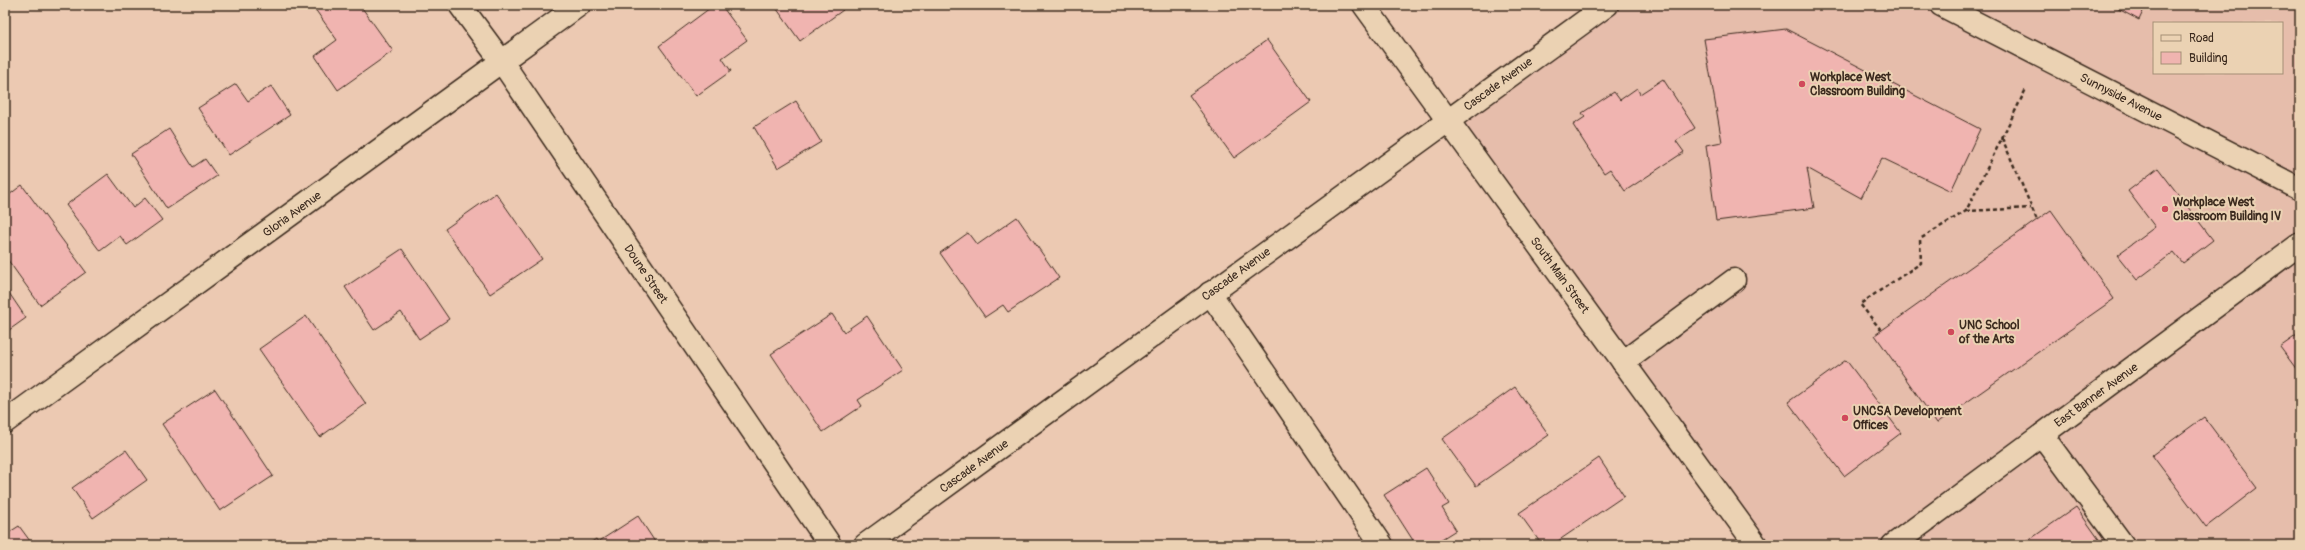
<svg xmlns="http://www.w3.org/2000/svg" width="2305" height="550" font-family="Pangolin,sans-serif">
<rect width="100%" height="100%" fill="#ecc9b2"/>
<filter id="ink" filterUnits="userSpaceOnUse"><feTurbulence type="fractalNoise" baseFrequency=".025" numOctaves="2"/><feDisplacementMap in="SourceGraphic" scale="8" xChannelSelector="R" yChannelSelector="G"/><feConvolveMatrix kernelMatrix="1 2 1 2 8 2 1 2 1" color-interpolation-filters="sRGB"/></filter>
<g filter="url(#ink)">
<path fill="#e6bdab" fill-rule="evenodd" d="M1607,5H2300V545H1754L1448,119ZM2154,23H2282V73H2154Z"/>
<g fill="#f0b4b0" stroke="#3b2a1e">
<polygon points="312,5 360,5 393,51 338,90 315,56 337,40"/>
<polygon points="714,5 721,5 747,40 722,58 731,71 696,96 659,46"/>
<polygon points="774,5 839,5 843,10 800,41"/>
<polygon points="2111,5 2146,5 2139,20"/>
<polygon points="1786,29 1980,129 1951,191 1882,158 1861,198 1807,168 1814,208 1716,221 1706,145 1722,142 1704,39"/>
<polygon points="1267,40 1311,102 1234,158 1189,95"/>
<polygon points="1663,79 1695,128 1676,141 1684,152 1625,191 1610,169 1604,173 1573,125 1585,117 1582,113 1614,92 1620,100 1637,88 1640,94"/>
<polygon points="236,84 248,101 271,86 290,115 229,155 198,108"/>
<polygon points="796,101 821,142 778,168 754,127"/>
<polygon points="169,129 193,167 205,159 217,176 167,209 131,154"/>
<polygon points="2158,168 2213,240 2183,263 2174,252 2137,280 2117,255 2155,227 2128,191"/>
<polygon points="108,174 133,208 145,198 162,220 127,245 120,236 100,251 66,205"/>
<polygon points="22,185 86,272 40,305 5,256 5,198"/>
<polygon points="496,193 542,259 490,294 445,229"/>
<polygon points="2051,210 2114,299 1937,423 1875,335"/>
<polygon points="1017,217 1059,278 1008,312 1003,305 985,317 940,253 968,233 977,245"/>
<polygon points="402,249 449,319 419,339 401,312 374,330 345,287"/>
<polygon points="5,287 26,318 5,333"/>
<polygon points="832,314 844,332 867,316 903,370 858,400 862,406 823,432 771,354"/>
<polygon points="306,316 366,404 320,437 259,349"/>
<polygon points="2300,333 2300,374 2280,347"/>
<polygon points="1846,360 1901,433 1844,476 1788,402"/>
<polygon points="1515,387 1549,435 1476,486 1442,439"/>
<polygon points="215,389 273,476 220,511 162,424"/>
<polygon points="2204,417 2257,488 2206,527 2152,455"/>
<polygon points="126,450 147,480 93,518 72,488"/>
<polygon points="1599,458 1624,496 1552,545 1542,545 1519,513"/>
<polygon points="1426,468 1449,504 1442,508 1456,530 1432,545 1416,545 1384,495"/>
<polygon points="2076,507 2103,545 2022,545"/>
<polygon points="638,516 657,545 587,545 596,539 598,542"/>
<polygon points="19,526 33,545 5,545 5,535"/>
</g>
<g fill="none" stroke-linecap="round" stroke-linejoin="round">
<defs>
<g id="minor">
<polyline points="460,5 502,62 830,545"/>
<polyline points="1941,5 2300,189"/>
<polyline points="1210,293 1382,545"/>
<polyline points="1623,362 1734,280"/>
<polyline points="5,422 579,5"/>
<polyline points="2042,435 2123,545"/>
<polyline points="865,545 1607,5"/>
<polyline points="1893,545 2300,244"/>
</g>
<polyline id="major" points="1364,5 1756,545"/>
</defs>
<use href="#minor" stroke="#3b2a1e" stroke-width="25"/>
<use href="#major" stroke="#3b2a1e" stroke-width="25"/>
<g stroke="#3b2a1e" stroke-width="2.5" stroke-dasharray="4 3" stroke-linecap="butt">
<polyline points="2002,138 2037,220"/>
<polyline points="1966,211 2031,208"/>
<polyline points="1881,330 1860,304 1921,263 1920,239 1966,211 2026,89"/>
</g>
<use href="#minor" stroke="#ebd2b3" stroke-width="22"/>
<use href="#major" stroke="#ebd2b3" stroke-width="22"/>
</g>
</g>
<g fill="#d1495b" stroke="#ebd2b3" stroke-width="1.5">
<circle cx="1802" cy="84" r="4"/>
<circle cx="2165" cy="209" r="4"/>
<circle cx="1951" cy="332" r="4"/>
<circle cx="1845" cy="418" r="4"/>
</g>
<g text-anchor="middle" stroke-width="4" stroke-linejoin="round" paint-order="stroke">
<g font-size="12" font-weight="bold" fill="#3b2a1e" stroke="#ebd2b3" text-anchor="start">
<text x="1810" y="81">Workplace West<tspan x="1810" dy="14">Classroom Building</tspan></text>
<text x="2173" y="206">Workplace West<tspan x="2173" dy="14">Classroom Building IV</tspan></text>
<text x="1959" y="329">UNC School<tspan x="1959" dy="14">of the Arts</tspan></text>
<text x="1853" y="415">UNCSA Development<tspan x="1853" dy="14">Offices</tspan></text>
</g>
<g font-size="12" fill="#3b2a1e" stroke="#ebd2b3">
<text transform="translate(1498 84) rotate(-36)" y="4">Cascade Avenue</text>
<text transform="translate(2121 97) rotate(27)" y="4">Sunnyside Avenue</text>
<text transform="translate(292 214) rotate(-36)" y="4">Gloria Avenue</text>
<text transform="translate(646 274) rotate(56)" y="4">Doune Street</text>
<text transform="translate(1236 274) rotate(-36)" y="4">Cascade Avenue</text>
<text transform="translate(1560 275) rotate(54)" y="4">South Main Street</text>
<text transform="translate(2096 395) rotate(-36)" y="4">East Banner Avenue</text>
<text transform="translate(974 466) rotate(-36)" y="4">Cascade Avenue</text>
</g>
</g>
<rect width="2305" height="550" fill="none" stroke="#ebd2b3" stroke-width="20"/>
<rect x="10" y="10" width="2285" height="530" fill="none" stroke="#3b2a1e" stroke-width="1.5" filter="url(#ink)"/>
<rect x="2153" y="22" width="130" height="52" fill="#ebd2b3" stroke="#a58f77"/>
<rect x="2161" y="35" width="20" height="6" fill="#ebd2b3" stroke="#a58f77"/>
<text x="2189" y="42" font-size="12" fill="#3b2a1e">Road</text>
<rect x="2161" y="52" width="20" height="12" fill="#f0b4b0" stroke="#a58f77"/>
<text x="2189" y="62" font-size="12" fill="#3b2a1e">Building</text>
</svg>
